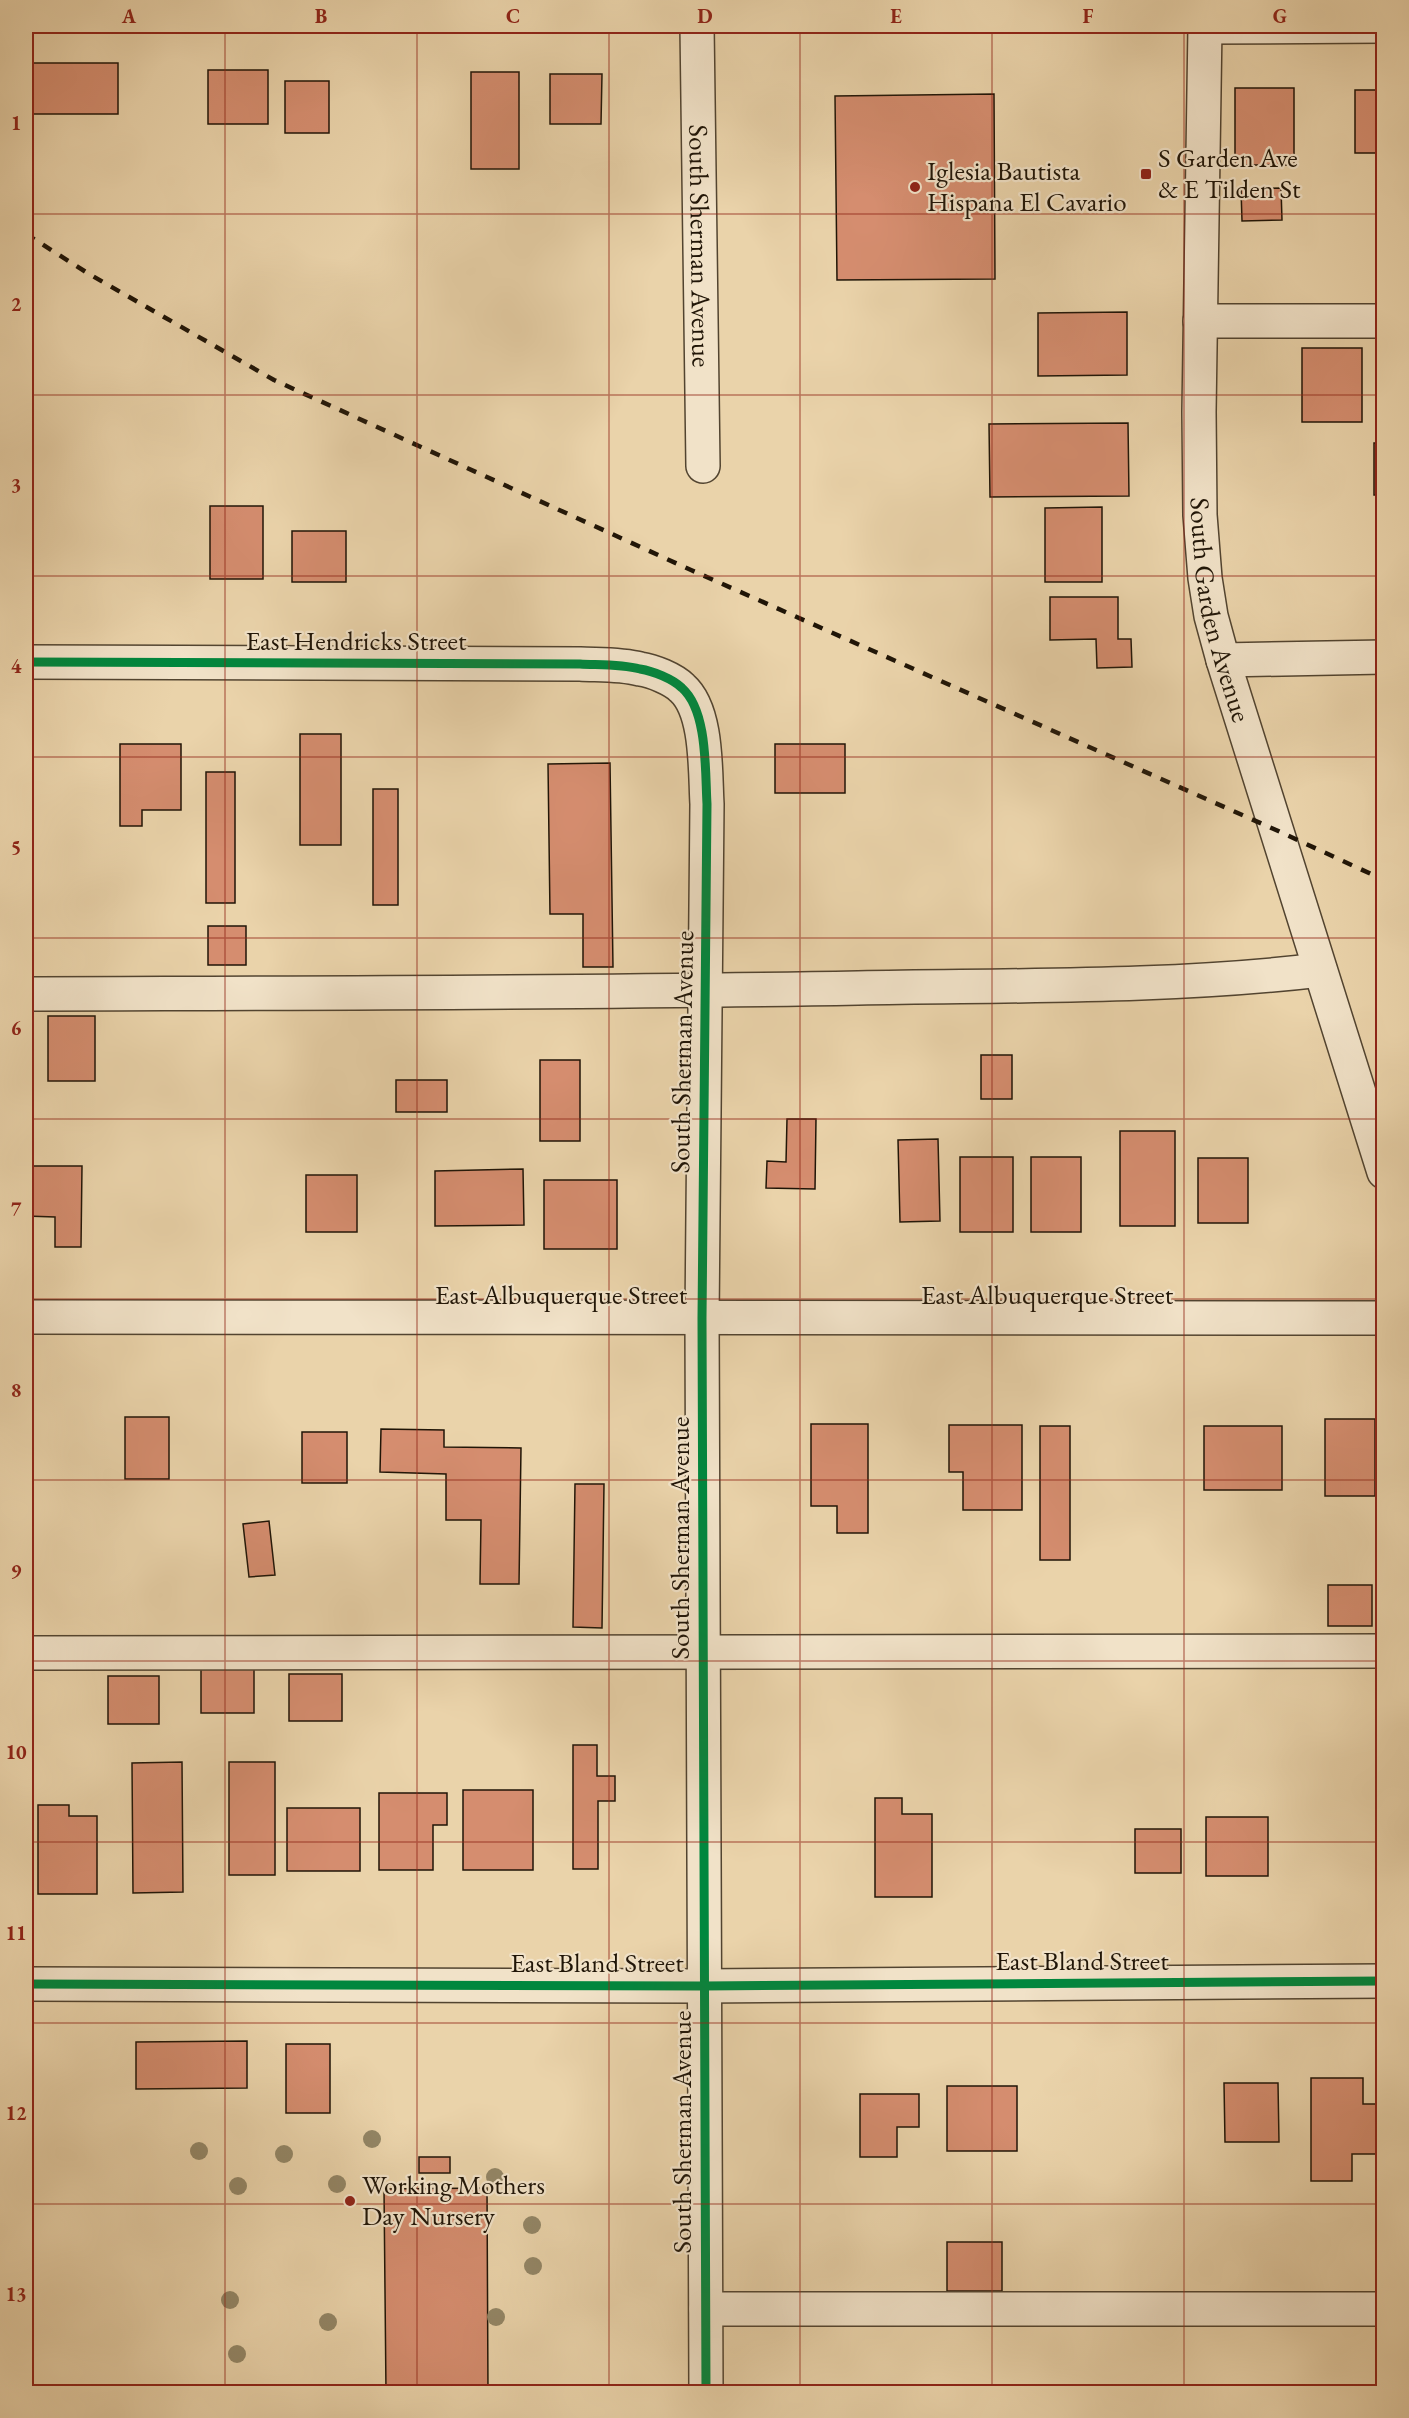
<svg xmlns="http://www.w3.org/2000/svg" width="1409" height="2418" font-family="'EB Garamond',serif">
<rect width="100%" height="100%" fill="#ead3aa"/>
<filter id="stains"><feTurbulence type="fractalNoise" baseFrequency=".00333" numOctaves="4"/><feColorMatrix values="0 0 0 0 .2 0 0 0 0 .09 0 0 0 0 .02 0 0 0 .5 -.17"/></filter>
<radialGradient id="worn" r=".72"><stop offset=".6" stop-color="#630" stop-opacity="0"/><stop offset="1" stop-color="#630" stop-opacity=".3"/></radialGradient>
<g fill="#d58d6f" stroke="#201507" stroke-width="1.5">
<rect x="26" y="63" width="92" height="51"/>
<rect x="208" y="70" width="60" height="54"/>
<rect x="471" y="72" width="48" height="97"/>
<polygon points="550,74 602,74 601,124 550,124"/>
<rect x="285" y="81" width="44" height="52"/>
<rect x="1235" y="88" width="59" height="77"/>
<rect x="1355" y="90" width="29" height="63"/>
<polygon points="994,94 995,279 837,280 835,96"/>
<polygon points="1281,188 1282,220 1242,221 1241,189"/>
<polygon points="1127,312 1127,375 1038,376 1038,313"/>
<rect x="1302" y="348" width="60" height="74"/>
<polygon points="1128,423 1129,496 990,497 989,424"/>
<rect x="1374" y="443" width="10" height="52"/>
<rect x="210" y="506" width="53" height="73"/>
<polygon points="1102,507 1102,582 1045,582 1045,508"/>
<rect x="292" y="531" width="54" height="51"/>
<polygon points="1050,597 1118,597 1118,639 1131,639 1132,667 1097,668 1096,639 1050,640"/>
<rect x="300" y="734" width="41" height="111"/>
<polygon points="120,744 181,744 181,810 142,810 142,826 120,826"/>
<rect x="775" y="744" width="70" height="49"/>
<polygon points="610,763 613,967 583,967 583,914 550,914 548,764"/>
<rect x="206" y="772" width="29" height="131"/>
<rect x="373" y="789" width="25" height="116"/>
<rect x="208" y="926" width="38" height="39"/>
<rect x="48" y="1016" width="47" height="65"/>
<rect x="981" y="1055" width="31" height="44"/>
<rect x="540" y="1060" width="40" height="81"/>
<rect x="396" y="1080" width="51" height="32"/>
<polygon points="787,1119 816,1119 815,1189 766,1188 767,1161 786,1162"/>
<rect x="1120" y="1131" width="55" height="95"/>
<polygon points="938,1139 940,1221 900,1222 898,1140"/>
<rect x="960" y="1157" width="53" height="75"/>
<rect x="1031" y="1157" width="50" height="75"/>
<rect x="1198" y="1158" width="50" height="65"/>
<polygon points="26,1166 82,1166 81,1247 55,1247 55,1217 26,1216"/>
<polygon points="523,1169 524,1225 435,1226 435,1171"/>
<rect x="306" y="1175" width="51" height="57"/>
<rect x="544" y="1180" width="73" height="69"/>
<rect x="125" y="1417" width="44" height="62"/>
<rect x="1325" y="1419" width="50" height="77"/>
<polygon points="811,1424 868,1424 868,1533 837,1533 837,1506 811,1506"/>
<polygon points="949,1425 1022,1425 1022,1510 963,1510 963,1472 949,1472"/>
<rect x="1040" y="1426" width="30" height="134"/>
<rect x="1204" y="1426" width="78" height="64"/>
<polygon points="381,1429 444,1430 444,1447 521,1448 519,1584 480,1584 481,1520 446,1520 446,1474 380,1472"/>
<rect x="302" y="1432" width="45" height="51"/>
<polygon points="575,1484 604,1484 602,1628 573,1627"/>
<polygon points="269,1521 275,1575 249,1577 243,1524"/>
<rect x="1328" y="1585" width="44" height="41"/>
<rect x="201" y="1667" width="53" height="46"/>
<rect x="289" y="1674" width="53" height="47"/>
<rect x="108" y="1676" width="51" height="48"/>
<polygon points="573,1745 597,1745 597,1776 615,1776 615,1801 598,1801 598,1869 573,1869"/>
<polygon points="182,1762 183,1892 133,1893 132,1763"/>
<rect x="229" y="1762" width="46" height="113"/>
<rect x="463" y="1790" width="70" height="80"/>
<polygon points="379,1793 447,1793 447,1825 433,1825 433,1870 379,1870"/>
<polygon points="875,1798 902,1798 902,1814 932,1814 932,1897 875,1897"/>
<polygon points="38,1805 69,1805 69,1816 97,1816 97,1894 38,1894"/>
<rect x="287" y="1808" width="73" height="63"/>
<rect x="1206" y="1817" width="62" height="59"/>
<rect x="1135" y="1829" width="46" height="44"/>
<polygon points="247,2041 247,2088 136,2089 136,2042"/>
<rect x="286" y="2044" width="44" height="69"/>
<polygon points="1311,2078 1363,2078 1363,2104 1379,2104 1379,2154 1352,2154 1352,2181 1311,2181"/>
<polygon points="1224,2083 1278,2083 1279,2142 1225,2142"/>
<rect x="947" y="2086" width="70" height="65"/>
<polygon points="860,2094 919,2094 919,2127 897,2127 897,2157 860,2157"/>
<rect x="419" y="2157" width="31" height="16"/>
<polygon points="487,2188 488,2392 386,2392 384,2189"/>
<rect x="947" y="2242" width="55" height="49"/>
</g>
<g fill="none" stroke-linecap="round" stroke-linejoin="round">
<defs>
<g id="minor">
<path id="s1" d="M697,26L703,466"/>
<path id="s2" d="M1205,26L1199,412L1200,515L1205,578L1211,616L1223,660L1384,1172"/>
<polyline points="1205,27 1384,26"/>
<polyline points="1200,321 1384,321"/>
<polyline points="1223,660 1384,657"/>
<path d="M26,662L580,664C599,665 621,664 640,669C653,671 673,679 682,688C708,711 705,772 707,804L702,1318L706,2392"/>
<path d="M26,994C303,993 581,993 858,988C1012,985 1167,988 1320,970"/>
<polyline points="26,1317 1384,1318"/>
<polyline points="26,1653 1384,1651"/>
<polyline points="26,1984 703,1986 1384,1981"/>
<polyline points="706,2309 1384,2309"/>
</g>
</defs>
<use href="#minor" stroke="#524430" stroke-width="36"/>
<use href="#minor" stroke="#f1e2c8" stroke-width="33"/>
<polyline stroke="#201507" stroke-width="4.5" stroke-dasharray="10 10" stroke-linecap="butt" points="26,234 89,274 274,380 691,570 1276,830 1384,880"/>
<defs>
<g id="cycleway">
<path d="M26,662L580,664C599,665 621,664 640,669C653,671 673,679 682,688C708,711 705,772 707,804L702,1318L706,2392"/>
<polyline points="26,1984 703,1986 1384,1981"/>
</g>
</defs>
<use href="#cycleway" stroke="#f1e2c8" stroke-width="13"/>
<use href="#cycleway" stroke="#00873e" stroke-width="9"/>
</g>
<g fill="#938666">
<circle cx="372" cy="2139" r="9"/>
<circle cx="199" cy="2151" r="9"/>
<circle cx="284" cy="2154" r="9"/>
<circle cx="495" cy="2177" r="9"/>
<circle cx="337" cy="2184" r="9"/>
<circle cx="238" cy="2186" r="9"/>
<circle cx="532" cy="2225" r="9"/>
<circle cx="533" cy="2266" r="9"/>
<circle cx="230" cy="2300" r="9"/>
<circle cx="496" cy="2317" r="9"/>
<circle cx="328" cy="2322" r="9"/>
<circle cx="237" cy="2354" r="9"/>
</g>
<path fill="none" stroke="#8f2418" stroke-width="1.5" stroke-opacity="0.55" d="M225,26V2392M417,26V2392M609,26V2392M800,26V2392M992,26V2392M1184,26V2392M26,214H1384M26,395H1384M26,576H1384M26,757H1384M26,938H1384M26,1119H1384M26,1299H1384M26,1480H1384M26,1661H1384M26,1842H1384M26,2023H1384M26,2204H1384"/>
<g fill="#8f2418" stroke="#f1e2c8" stroke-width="2">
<rect x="1140" y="168" width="12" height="12" rx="3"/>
<circle cx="915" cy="187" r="6"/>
<circle cx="350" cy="2201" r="6"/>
</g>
<g text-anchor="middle" stroke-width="4.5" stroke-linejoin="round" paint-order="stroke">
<g font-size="27" fill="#201507" stroke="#f1e2c8" text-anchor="start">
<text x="1158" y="167">S Garden Ave<tspan x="1158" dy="31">&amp; E Tilden St</tspan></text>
<text x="927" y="180">Iglesia Bautista<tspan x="927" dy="31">Hispana El Cavario</tspan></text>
<text x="362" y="2194">Working Mothers<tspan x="362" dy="31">Day Nursery</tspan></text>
</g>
<g font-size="27" fill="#201507" stroke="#f1e2c8">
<text dy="9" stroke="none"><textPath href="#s1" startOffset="220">South Sherman Avenue</textPath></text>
<text dy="9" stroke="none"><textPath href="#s2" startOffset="586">South Garden Avenue</textPath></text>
<text x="356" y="650">East Hendricks Street</text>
<text transform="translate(682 1052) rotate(-89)" y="9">South Sherman Avenue</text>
<text x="561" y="1304">East Albuquerque Street</text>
<text x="1047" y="1304">East Albuquerque Street</text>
<text transform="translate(680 1538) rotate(-90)" y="9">South Sherman Avenue</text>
<text x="1082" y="1970">East Bland Street</text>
<text x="597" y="1972">East Bland Street</text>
<text transform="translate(682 2132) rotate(-90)" y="9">South Sherman Avenue</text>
</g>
</g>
<rect width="1409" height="2418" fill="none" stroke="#ead3aa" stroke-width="66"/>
<rect x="33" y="33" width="1343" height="2352" fill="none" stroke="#8f2418" stroke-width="2"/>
<g font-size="20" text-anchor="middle" font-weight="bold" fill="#8f2418">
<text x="129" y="23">A</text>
<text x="321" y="23">B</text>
<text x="513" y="23">C</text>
<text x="705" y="23">D</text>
<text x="896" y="23">E</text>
<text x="1088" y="23">F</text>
<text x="1280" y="23">G</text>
<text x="16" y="130">1</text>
<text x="16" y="311">2</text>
<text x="16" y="492">3</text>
<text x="16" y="673">4</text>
<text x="16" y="854">5</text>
<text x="16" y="1035">6</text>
<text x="16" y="1216">7</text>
<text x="16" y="1397">8</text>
<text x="16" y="1578">9</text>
<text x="16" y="1759">10</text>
<text x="16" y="1940">11</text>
<text x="16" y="2120">12</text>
<text x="16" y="2301">13</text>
</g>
<rect width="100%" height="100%" filter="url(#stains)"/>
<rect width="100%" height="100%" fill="url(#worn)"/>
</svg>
